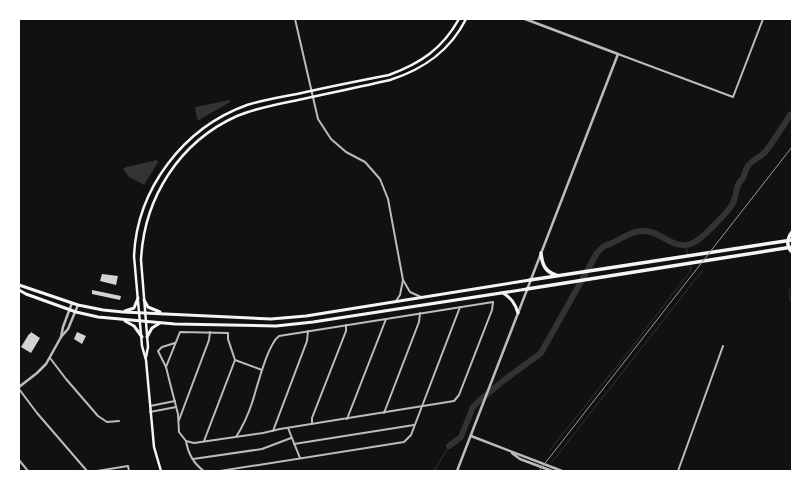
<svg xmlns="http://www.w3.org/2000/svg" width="811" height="490" font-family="Rubik,sans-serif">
<rect width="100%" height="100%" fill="#111"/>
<g fill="#333">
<polygon points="230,100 230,102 199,120 197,119 195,107"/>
<polygon points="157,160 158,162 144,185 129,177 123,169 126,167"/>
</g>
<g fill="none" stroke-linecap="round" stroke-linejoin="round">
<g stroke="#333" stroke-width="1">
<polyline points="686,246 688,255"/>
<polyline points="792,287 789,290 790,301 792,303"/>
<polyline points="551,451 550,450 632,347 691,270 690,265"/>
<polyline points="552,462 702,271"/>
<polyline points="434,471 449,446"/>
</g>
<path stroke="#333" stroke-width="6" d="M449,446L461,437L473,407L480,400L503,381L541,353L597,253C605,244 604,247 614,242C623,238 631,231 642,231C662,230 673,252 693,243C701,240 729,211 733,203C736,197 736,191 738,185C739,182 742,180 743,178C745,174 745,170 748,166C752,160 761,157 766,151C775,139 782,128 790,115L792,114"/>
</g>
<g fill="#d3d3d3">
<polygon points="102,274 118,276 116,285 100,281"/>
<polygon points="92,290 121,296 120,300 92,294"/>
<polygon points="31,332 40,338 31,353 21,347 29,334 30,334"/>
<polygon points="77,332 86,336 82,344 74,339"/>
</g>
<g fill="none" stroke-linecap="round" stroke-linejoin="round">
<g stroke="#bcbcbc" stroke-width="2">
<polyline points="295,19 318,119 331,139 346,152 365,162 380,179 388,199 403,280 410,292 421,297"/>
<polyline points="618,54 733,97 763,19"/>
<polyline points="396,301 400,295 403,280"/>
<path d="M175,343L162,347L158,351L166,367L171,387L178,414L179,432L186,441L194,443L263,433L280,429L454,401L459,395L492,310L493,302L279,336C267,345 257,388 252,403C248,415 243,426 236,437"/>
<polyline points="50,358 66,379 98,416 107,422 119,421"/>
<polyline points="235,360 262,370"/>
<polyline points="166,367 180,332 228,333 228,339 235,360"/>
<polyline points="19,389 37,413 87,471"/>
<polyline points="150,406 175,401"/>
<polyline points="150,412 176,407"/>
<polyline points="384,413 419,322 420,313"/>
<polyline points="347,419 386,319"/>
<polyline points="179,420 209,340 210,332"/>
<polyline points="312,424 312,418 346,331 346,325"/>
<polyline points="288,428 300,458"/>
<polyline points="273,431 307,341 308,331"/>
<path d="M186,441C188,453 194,464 204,471"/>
<polyline points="204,441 235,360"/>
<polyline points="294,444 414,425"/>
<polyline points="193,459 262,449 291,438"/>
<polyline points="19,460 28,471"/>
<polyline points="97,471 128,466 129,471"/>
<polyline points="220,471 404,442 411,435 460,307"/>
<polyline points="678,471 723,346"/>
</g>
<g stroke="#bcbcbc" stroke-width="2.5">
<polyline points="61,337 63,327 72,303"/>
<polyline points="19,387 37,373 46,364 61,337 68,329 78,305"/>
<polyline points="471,436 562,471"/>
<polyline points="512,453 520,459 552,471"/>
<polyline points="457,471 618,54 525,19"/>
</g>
<g stroke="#f5f5f5" stroke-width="2.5">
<path d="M146,357L148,347L141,260C144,198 179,142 237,116C256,108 278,104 298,100C329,93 360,87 390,80C424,69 450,51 466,19"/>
<path d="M161,471L154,447L146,360L142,346L134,256C137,189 183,128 247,105C263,100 280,97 297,94C328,87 358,81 389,75C421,63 442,49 459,19"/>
</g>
<g stroke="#f5f5f5" stroke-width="3">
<polyline points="19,285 78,305 103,310 123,312 271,319 306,316 530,280"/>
<polyline points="19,290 26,294 76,312 98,317 175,324 276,326 313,322 527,289"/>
<path d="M503,293C511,298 515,303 518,313"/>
<polyline points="144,300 148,307 160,312"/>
<polyline points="125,311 134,308 138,298"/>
<polyline points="125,321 134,326 142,337"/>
<polyline points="147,337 152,328 160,323"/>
</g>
<g stroke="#f5f5f5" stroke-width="3.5">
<path d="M792,232C787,238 786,247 792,252"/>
<path d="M541,253C542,264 545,272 556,275"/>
<polyline points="530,280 792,240"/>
<polyline points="527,289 792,247"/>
</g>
<polyline stroke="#9a9a9a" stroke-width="1" points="539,471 792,147"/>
</g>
<rect width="811" height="490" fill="none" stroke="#ffffff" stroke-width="40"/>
</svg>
